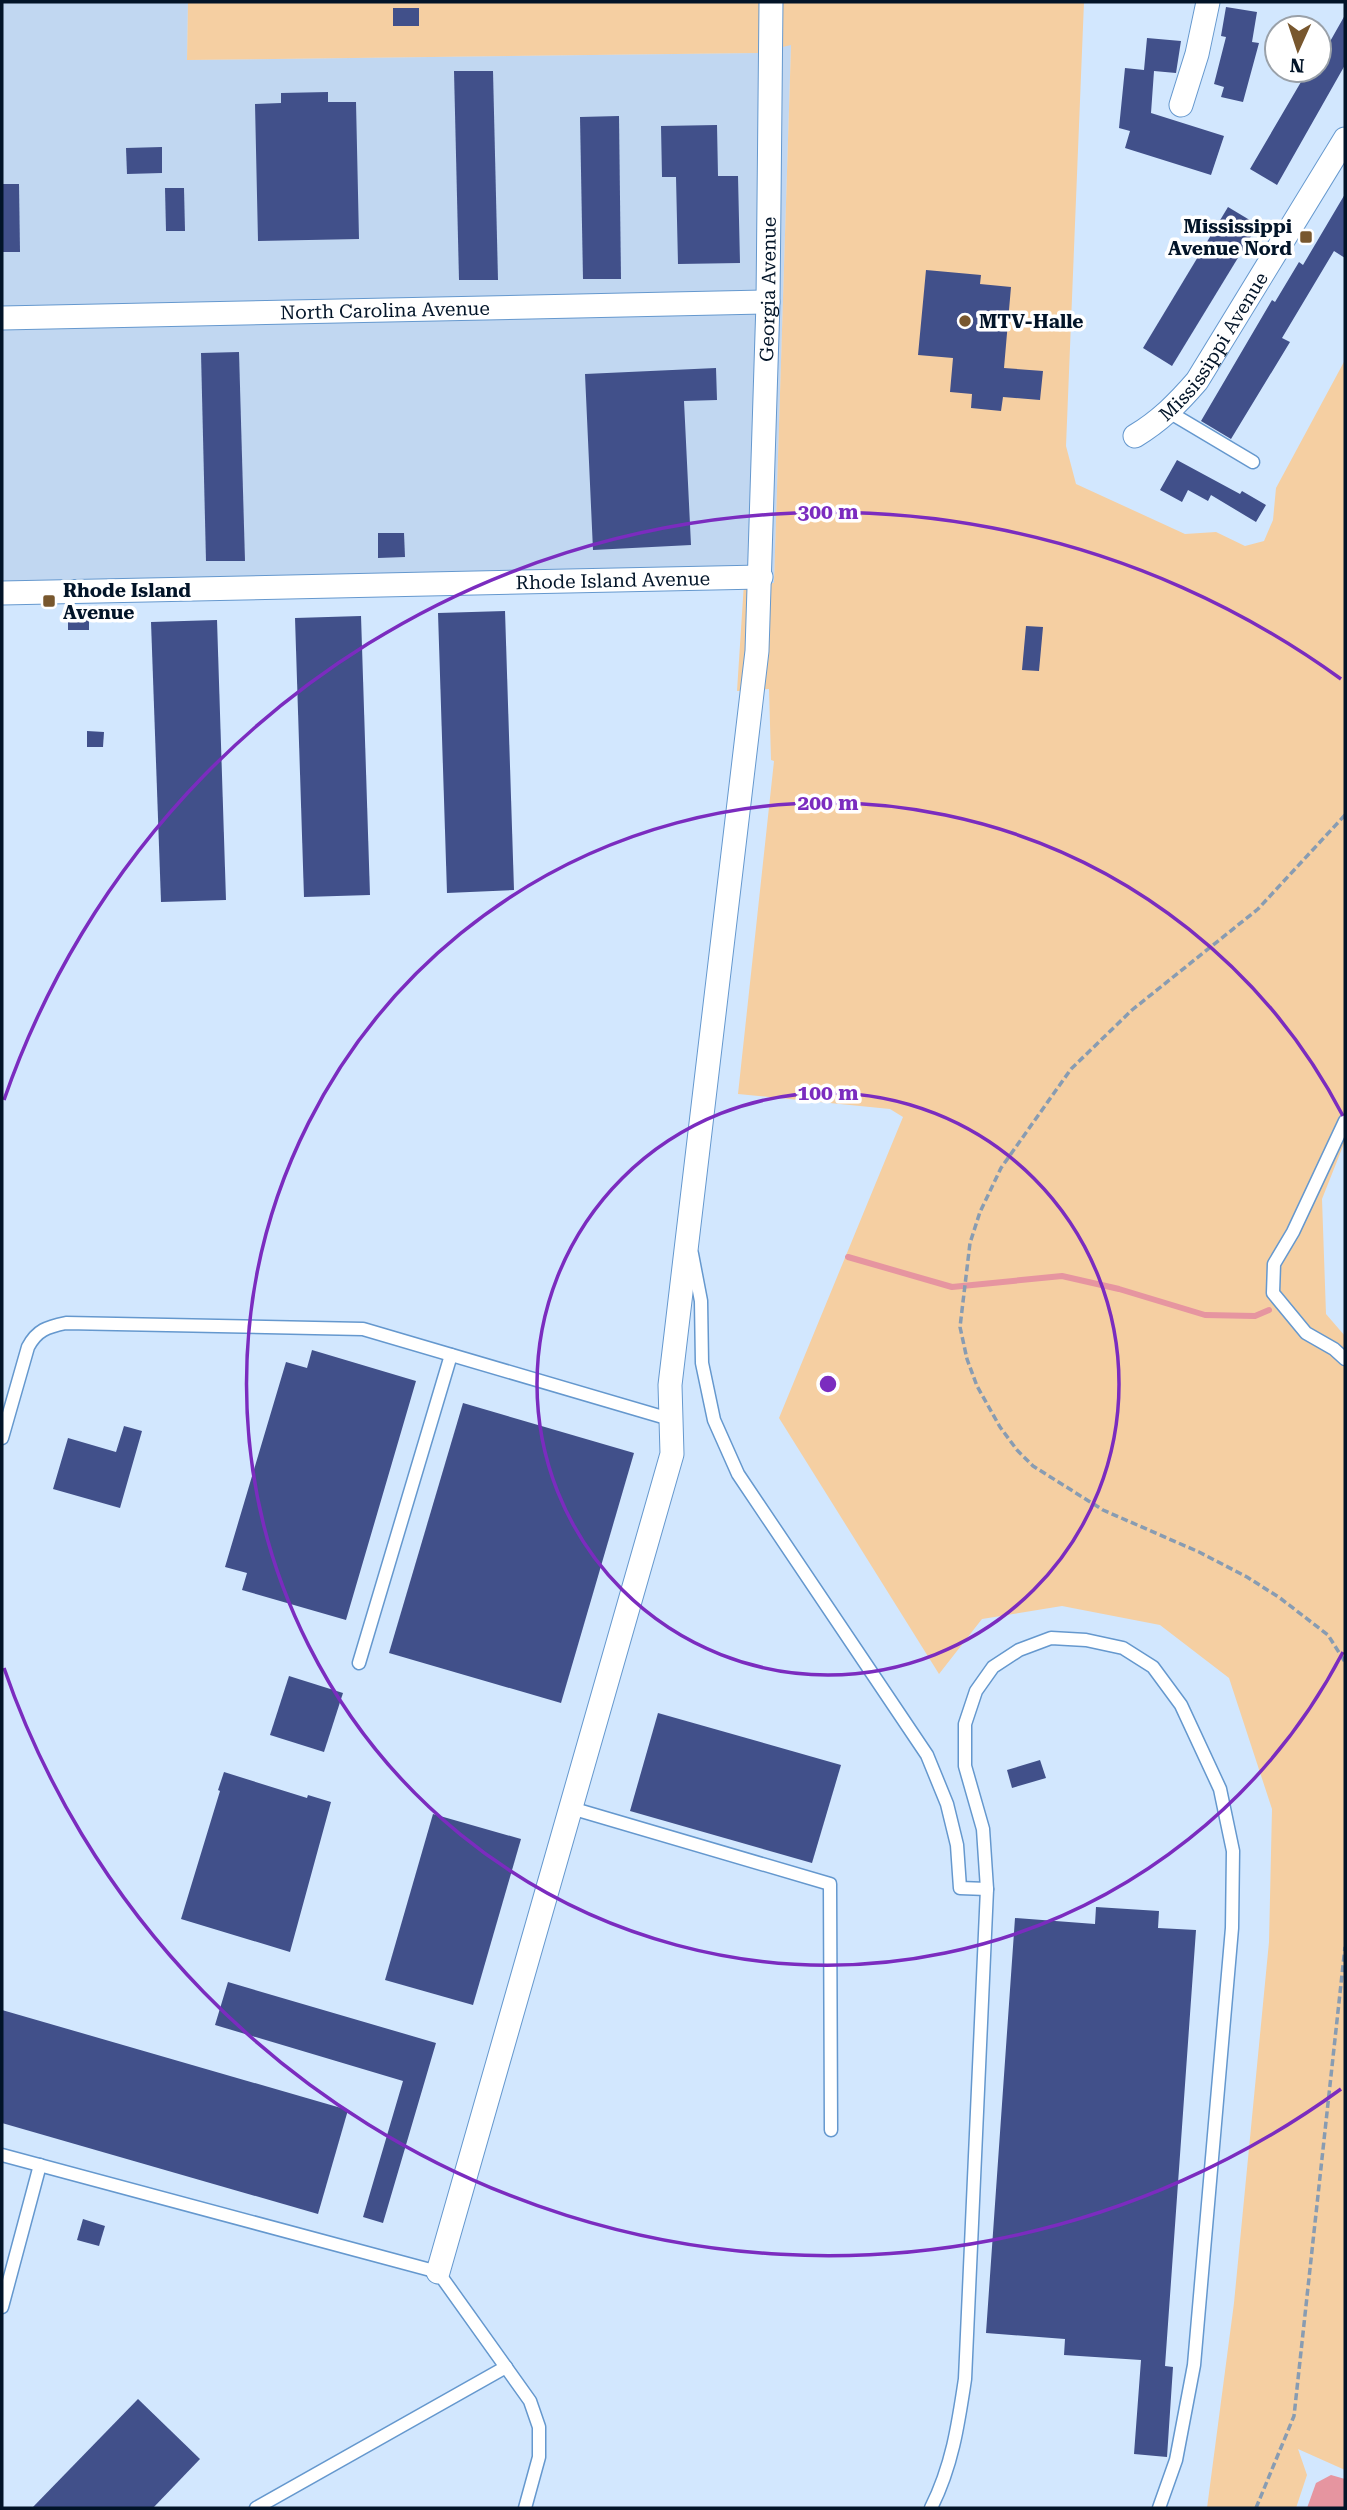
<svg xmlns="http://www.w3.org/2000/svg" width="1347" height="2510" font-family="'Roboto Serif',serif">
<rect width="100%" height="100%" fill="#d2e7fe"/>
<polygon fill="#c1d7f1" points="2,2 188,2 187,60 758,53 791,44 774,583 2,588"/>
<polygon fill="#f5cfa2" points="188,2 1084,2 1066,446 1076,484 1185,534 1216,532 1245,546 1264,541 1273,520 1276,488 1345,360 1345,1141 1322,1199 1326,1314 1345,1336 1345,2470 1298,2449 1307,2475 1296,2508 1207,2508 1234,2303 1269,1942 1272,1809 1229,1678 1160,1625 1062,1606 982,1619 939,1674 779,1418 903,1117 890,1109 738,1094 774,761 771,760 769,689 737,691 744,583 774,583 791,45 758,53 187,60"/>
<polygon fill="#e695a0" points="1331,2475 1345,2479 1345,2508 1307,2508 1316,2483"/>
<g fill="none" stroke-linecap="round" stroke-linejoin="round">
<polyline stroke="#e695a0" stroke-width="6" points="848,1257 952,1287 1062,1276 1119,1289 1205,1315 1255,1316 1269,1310"/>
</g>
<g fill="#41508a">
<polygon points="1226,7 1257,12 1252,42 1259,43 1243,102 1221,97 1224,87 1214,84 1226,37 1221,36"/>
<rect x="393" y="8" width="26" height="18"/>
<polygon points="1345,15 1345,65 1277,185 1250,169 1308,70 1319,70 1319,61"/>
<polygon points="1147,38 1181,41 1176,73 1154,71 1151,113 1224,136 1211,175 1125,148 1130,131 1119,128 1125,68 1144,70"/>
<polygon points="454,71 493,71 498,280 459,280"/>
<polygon points="328,92 328,102 356,102 359,239 258,241 255,104 281,103 281,93"/>
<polygon points="619,116 621,279 583,279 580,117"/>
<polygon points="717,125 718,176 738,176 740,263 678,264 676,177 662,177 661,126"/>
<polygon points="162,147 162,173 127,174 126,148"/>
<polygon points="2,184 19,184 20,252 2,252"/>
<polygon points="165,188 184,188 185,231 166,231"/>
<polygon points="1345,194 1345,258 1334,251 1282,338 1290,342 1231,439 1201,421 1272,300 1275,302 1299,262 1303,265"/>
<polygon points="1228,207 1258,225 1172,366 1143,348"/>
<polygon points="926,270 981,275 980,284 1011,287 1004,368 1043,371 1040,400 1003,397 1001,411 971,408 972,394 950,392 953,358 918,355"/>
<polygon points="239,352 245,561 206,561 201,353"/>
<polygon points="716,368 717,400 684,401 691,545 593,550 585,374"/>
<polygon points="1177,460 1240,494 1242,491 1266,505 1256,522 1211,495 1208,501 1188,490 1182,502 1160,490"/>
<polygon points="378,533 404,533 405,557 378,558"/>
<polygon points="505,611 514,890 447,893 438,613"/>
<rect x="68" y="614" width="21" height="16"/>
<polygon points="361,616 370,895 304,897 295,618"/>
<polygon points="217,620 226,900 161,902 151,622"/>
<polygon points="1026,626 1043,627 1039,671 1022,670"/>
<polygon points="87,731 104,732 103,747 87,747"/>
<polygon points="312,1350 416,1381 346,1620 242,1590 247,1573 225,1567 286,1362 307,1368"/>
<polygon points="463,1403 634,1453 561,1703 389,1653"/>
<polygon points="124,1426 142,1431 120,1508 53,1489 68,1438 116,1452"/>
<polygon points="289,1676 343,1693 324,1752 270,1735"/>
<polygon points="658,1713 841,1765 812,1863 630,1811"/>
<polygon points="1040,1760 1046,1778 1012,1788 1007,1770"/>
<polygon points="224,1772 307,1798 308,1795 331,1802 290,1952 181,1919 220,1791 218,1790"/>
<polygon points="433,1814 521,1839 473,2005 385,1980"/>
<polygon points="1096,1907 1159,1911 1158,1928 1196,1930 1165,2366 1173,2367 1167,2457 1134,2454 1141,2360 1064,2355 1065,2339 986,2333 1015,1918 1095,1924"/>
<polygon points="228,1982 436,2043 383,2223 363,2217 403,2081 215,2025"/>
<polygon points="2,2010 348,2110 318,2214 2,2123"/>
<polygon points="83,2219 105,2226 99,2246 77,2240"/>
<polygon points="138,2399 200,2459 153,2508 32,2508"/>
</g>
<g fill="none" stroke-linecap="round" stroke-linejoin="round">
<defs>
<g id="lane">
<polyline points="1169,412 1253,462"/>
<polyline points="1345,1121 1293,1232 1274,1264 1273,1293 1306,1333 1334,1349 1345,1359"/>
<polyline points="692,1254 701,1301 702,1363 714,1420 738,1474 927,1755 947,1804 957,1845 960,1888 987,1889"/>
<path d="M2,1438L28,1347C37,1330 47,1327 66,1323L363,1329L673,1420"/>
<polyline points="359,1663 451,1355"/>
<polyline points="571,1808 830,1884 831,2130"/>
<polyline points="2,2155 438,2272 530,2401 539,2427 539,2457 525,2508"/>
<polyline points="2,2307 40,2165"/>
<polyline points="256,2508 506,2367"/>
<path d="M931,2508C952,2466 958,2426 965,2379L987,1889L983,1829L965,1766V1724L976,1691L993,1667L1019,1650L1051,1638L1086,1640L1123,1648L1153,1667L1181,1705L1220,1789L1233,1851L1232,1928L1194,2365L1176,2460L1159,2508"/>
</g>
<g id="street">
<polyline points="1181,105 1197,54 1208,2"/>
<path id="s1" d="M2,318L768,302"/>
<path id="s2" d="M1135,436C1160,421 1178,403 1197,381L1345,139"/>
<path id="s3" d="M2,593L761,577"/>
<path id="s4" d="M438,2272L672,1454L670,1385L757,651L768,302L771,2"/>
</g>
</defs>
<use href="#lane" stroke="#6598ce" stroke-width="15"/>
<use href="#street" stroke="#6598ce" stroke-width="25"/>
<g stroke="#889cb2" stroke-width="3.5" stroke-dasharray="7 3.5" stroke-linecap="butt">
<polyline points="1345,815 1258,909 1132,1010 1071,1069 1001,1168 980,1212 970,1243 960,1327 967,1359 977,1386 1000,1427 1017,1450 1033,1466 1103,1510 1199,1552 1247,1577 1280,1598 1328,1635 1345,1662"/>
<polyline points="1256,2508 1294,2416 1345,1947"/>
</g>
<use href="#lane" stroke="#fff" stroke-width="12"/>
<use href="#street" stroke="#fff" stroke-width="23"/>
</g>
<g fill="none" stroke="#7b2cbf" stroke-width="3.5">
<circle cx="828" cy="1384" r="291"/>
<path d="M1343 1652A581 581 0 1 1 1343 1116"/>
<path d="M1341 2089A872 872 0 0 1 4 1668M4 1100A872 872 0 0 1 1341 679"/>
</g>
<g fill="#78572e" stroke="#fff" stroke-width="2.5">
<rect x="1299" y="230" width="14" height="14" rx="3.5"/>
<circle cx="965" cy="321" r="7"/>
<rect x="42" y="594" width="14" height="14" rx="3.5"/>
</g>
<g text-anchor="middle" stroke-width="7" stroke-linejoin="round" paint-order="stroke">
<g font-size="19" font-weight="bold" fill="#021428" stroke="#fff" text-anchor="start">
<text x="1292" y="233" text-anchor="end">Mississippi<tspan x="1292" dy="22">Avenue Nord</tspan></text>
<text x="979" y="328">MTV-Halle</text>
<text x="63" y="597">Rhode Island<tspan x="63" dy="22">Avenue</tspan></text>
</g>
<g font-size="19" fill="#021428" stroke="#fff">
<text dy="7" stroke="none"><textPath href="#s4" startOffset="2021">Georgia Avenue</textPath></text>
<text dy="7" stroke="none"><textPath href="#s1" startOffset="383">North Carolina Avenue</textPath></text>
<text dy="7" stroke="none"><textPath href="#s2" startOffset="121">Mississippi Avenue</textPath></text>
<text dy="7" stroke="none"><textPath href="#s3" startOffset="611">Rhode Island Avenue</textPath></text>
</g>
</g>
<circle cx="828" cy="1384" r="10" fill="#7b2cbf" stroke="#fff" stroke-width="3.5"/>
<g font-size="21" text-anchor="middle" font-weight="bold" fill="#7b2cbf" stroke="#fff" stroke-width="7" stroke-linejoin="round" paint-order="stroke">
<text x="828" y="519">300 m</text>
<text x="828" y="810">200 m</text>
<text x="828" y="1100">100 m</text>
</g>
<rect width="1347" height="2510" fill="none" stroke="#021428" stroke-width="7"/>
<g transform="translate(1298 49) rotate(183)"><circle r="33" fill="#ffffff" stroke="#9aa1a9" stroke-width="2"/>
<path d="M0-5L12 26L0 18L-12 26Z" fill="#78572e"/>
<text y="-10" font-size="19" font-weight="bold" text-anchor="middle" fill="#021428">N</text>
</g>
</svg>
